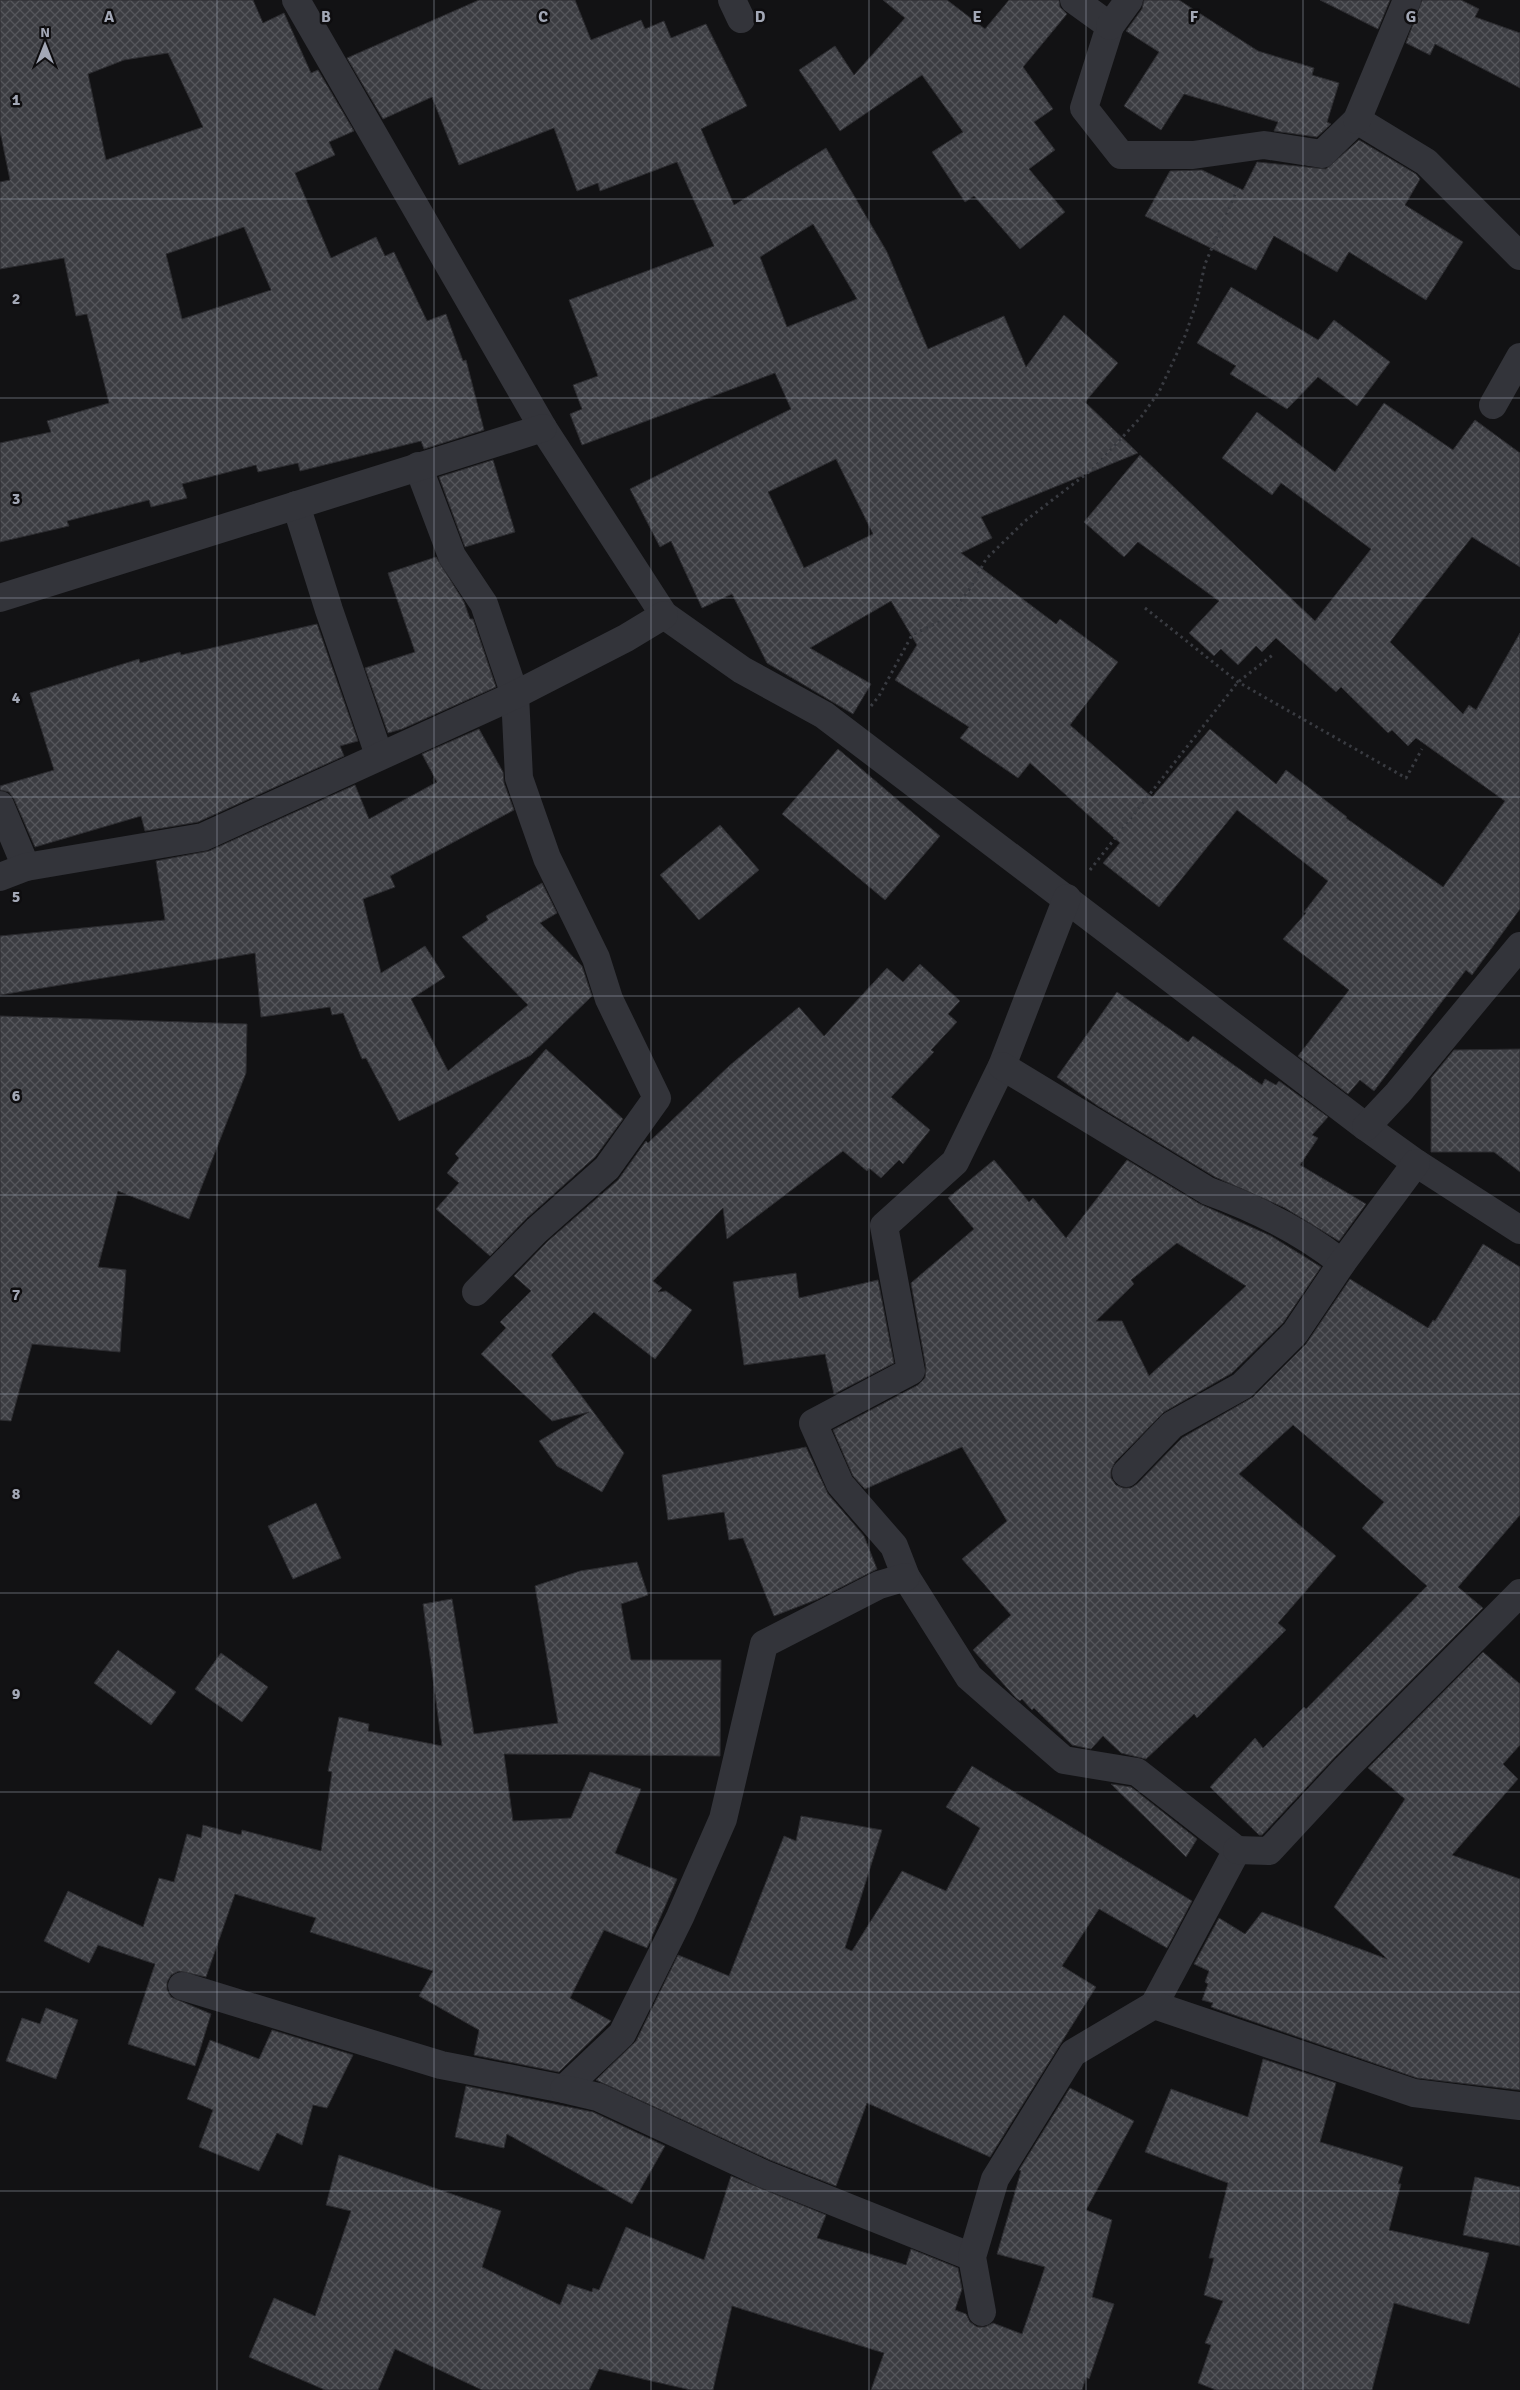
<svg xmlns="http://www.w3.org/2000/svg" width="1520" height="2390" font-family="Signika,sans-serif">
<defs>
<pattern id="building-cross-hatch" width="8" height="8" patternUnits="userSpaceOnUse" patternTransform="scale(1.25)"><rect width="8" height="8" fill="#3c3d42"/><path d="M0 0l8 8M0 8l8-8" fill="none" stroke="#55565b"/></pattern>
</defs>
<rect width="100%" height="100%" fill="#121214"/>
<g fill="url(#building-cross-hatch)" stroke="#2c2c30" fill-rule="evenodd">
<path d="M0,0H253L263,23L284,13L311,73L318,70L354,131L329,142L335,155L295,173L331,258L376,237L385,256L394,252L427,321L446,314L463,361L466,360L484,430L424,449L421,441L300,471L298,463L258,472L256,465L182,484L187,498L151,507L149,500L67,521L69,526L0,542V443L51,432L47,421L109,403L87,314L76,316L64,258L0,269V182L10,180L0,131ZM168,53L203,127L106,160L88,74L124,60ZM244,227L271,290L182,319L166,254Z"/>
<path d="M479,0H575L591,40L641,20L645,29L664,21L671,38L706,24L747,106L701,129L734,205L826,148L887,252L928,349L1004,316L1026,367L1064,315L1118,363L1085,402L1138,453L981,517L992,538L961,553L1056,624L1060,619L1118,662L1070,725L1152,797L1210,729L1276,784L1286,770L1347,817L1346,818L1443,887L1505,801L1416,738L1408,746L1392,730L1388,733L1341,687L1336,692L1276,638L1262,652L1256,646L1238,665L1221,649L1214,656L1189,633L1219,601L1138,542L1124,557L1084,522L1140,455L1315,621L1371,549L1281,483L1272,495L1222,458L1257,412L1335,472L1384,403L1453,450L1475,420L1520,453V567L1472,537L1390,642L1463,714L1469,705L1476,710L1520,633V909L1472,975L1466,970L1374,1091L1360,1080L1348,1094L1298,1056L1349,990L1283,939L1306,913L1304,912L1328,881L1237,810L1159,907L1103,863L1120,843L1030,763L1018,778L960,738L969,727L895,680L917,645L891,601L810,648L871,684L853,714L767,663L732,594L702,608L671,541L660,547L630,489L791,409L775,373L582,445L570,414L582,409L573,385L598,376L569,300L714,246L677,162L600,191L598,183L577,191L554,128L459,165L432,97L383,119L347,58ZM813,224L857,299L787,327L760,257ZM836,459L873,534L804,568L768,492Z"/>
<polygon points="883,0 947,0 985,29 1009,0 1059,0 1060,7 1067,14 1023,67 1053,109 1034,122 1055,150 1029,169 1065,212 1020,249 974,196 965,202 932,152 963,132 922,75 840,131 799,70 835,46 854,75 905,18"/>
<polygon points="1144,0 1179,0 1258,51 1314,68 1312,75 1339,83 1327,122 1331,124 1317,137 1274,131 1278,122 1184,94 1161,130 1124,106 1159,52 1126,31 1142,9"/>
<polygon points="1320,0 1390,0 1378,29"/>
<polygon points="1422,0 1461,0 1479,9 1475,17 1520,33 1520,88 1435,44 1430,55 1406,43"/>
<polygon points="1359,140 1416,174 1420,179 1405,205 1463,242 1426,300 1349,252 1337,272 1274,236 1256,270 1145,216 1170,171 1202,170 1243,190 1257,162 1326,169"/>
<polygon points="1231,287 1318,340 1334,320 1390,362 1357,406 1318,377 1287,409 1230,374 1236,366 1197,343"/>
<polygon points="493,460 515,532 465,547 439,477"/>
<polygon points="436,557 464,602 470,619 473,619 496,687 402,729 388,733 365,668 415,652 388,573"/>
<polygon points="317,624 358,741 340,746 344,756 198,822 145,831 141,816 35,847 14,799 9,792 0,790 0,786 54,770 30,693 139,659 140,663 180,652 181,655"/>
<polygon points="479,729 503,772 504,783 514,810 390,876 395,887 363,899 381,973 425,946 445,977 411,999 448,1071 528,1005 462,937 488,920 486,916 542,883 557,913 540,923 582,966 592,996 531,1055 399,1121 366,1058 362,1059 343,1013 332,1015 330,1007 261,1017 255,953 0,995 0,936 165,920 156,861 209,851 355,785 369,819 437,782 422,754"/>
<polygon points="838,749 940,836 885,900 782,814"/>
<polygon points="720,825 759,870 699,920 660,875"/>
<polygon points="920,964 960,1001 948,1014 957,1022 931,1050 934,1052 891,1097 930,1130 903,1164 899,1160 881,1178 869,1168 867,1171 843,1151 727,1239 723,1208 653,1281 662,1288 658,1292 666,1291 692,1310 655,1359 594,1312 551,1355 624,1453 602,1492 557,1466 539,1441 589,1412 552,1421 481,1354 506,1328 500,1322 531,1291 514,1276 548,1241 618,1180 646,1141 648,1143 729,1066 799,1007 824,1036 887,968 903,982"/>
<polygon points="1117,992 1188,1042 1193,1036 1262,1085 1265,1079 1276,1085 1279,1081 1328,1117 1312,1135 1318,1138 1300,1165 1366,1204 1339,1241 1285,1208 1215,1177 1098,1106 1057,1077"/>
<polygon points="0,1016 247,1024 246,1073 189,1219 118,1191 98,1267 126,1270 120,1352 32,1344 11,1421 0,1420"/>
<polygon points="546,1049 623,1119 595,1157 527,1218 490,1256 436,1209 459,1183 447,1173 459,1158 455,1154"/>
<polygon points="1520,1049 1520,1172 1494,1152 1431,1152 1431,1078 1454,1050"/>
<path d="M994,1160L1029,1202L1033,1198L1066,1238L1127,1160L1200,1204L1271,1236L1321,1267L1283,1323L1232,1373L1164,1412L1115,1462L1111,1470V1478L1116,1485L1123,1488H1131L1137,1484L1182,1438L1253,1397L1306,1344L1350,1279L1428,1328L1433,1320L1435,1321L1483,1244L1520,1267V1515L1458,1587L1483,1608L1335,1757L1262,1835H1259L1210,1787L1255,1738L1263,1748L1304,1707L1306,1709L1427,1586L1362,1528L1384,1502L1293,1425L1239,1474L1336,1556L1278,1623L1286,1630L1197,1718L1194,1714L1146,1759L1121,1753L1103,1736L1091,1749L1072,1745L1034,1708L1032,1710L1022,1699L1020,1701L1016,1698L973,1650L1011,1615L962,1559L1007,1521L962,1447L865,1489L853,1476L833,1430L918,1385L925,1378L926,1368L911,1283L974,1229L948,1198ZM1177,1243L1246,1286L1149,1376L1122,1321H1096L1134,1284L1131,1280Z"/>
<polygon points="796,1273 799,1298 878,1280 894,1363 834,1394 825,1354 744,1365 733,1282"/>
<polygon points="806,1447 828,1494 864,1536 877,1569 818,1599 774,1616 743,1538 729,1540 724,1512 668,1520 662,1475"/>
<polygon points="316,1503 341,1558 293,1579 268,1526"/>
<polygon points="637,1562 648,1595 621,1604 631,1660 721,1660 720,1756 504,1754 513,1821 571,1818 590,1772 641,1789 615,1853 677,1879 647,1948 604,1930 570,1998 611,2021 559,2072 474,2055 479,2030 419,1996 433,1971 310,1932 316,1918 235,1894 206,1977 179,1971 171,1975 167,1982 167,1990 171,1997 211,2014 195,2066 128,2044 155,1964 98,1945 89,1963 44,1941 68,1891 143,1927 159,1878 174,1882 187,1834 201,1838 203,1825 241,1835 242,1830 321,1851 332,1772 328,1771 339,1717 369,1724 368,1731 442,1746 423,1604 452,1599 474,1734 558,1723 535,1586 580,1571"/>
<polygon points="118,1650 176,1692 151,1725 94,1683"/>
<polygon points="1483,1652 1520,1684 1520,1745 1503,1764 1518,1779 1452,1855 1520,1879 1520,2090 1417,2078 1211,2007 1213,2003 1202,2000 1208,1984 1205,1982 1209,1971 1194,1964 1219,1918 1245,1934 1262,1912 1387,1959 1334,1907 1405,1799 1368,1768"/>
<polygon points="221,1653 268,1687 242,1722 195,1689"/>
<polygon points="972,1766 1192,1901 1167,1948 1099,1909 1062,1966 1096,1987 990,2157 867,2103 836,2186 770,2160 596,2080 636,2041 678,1955 729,1976 784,1836 796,1841 801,1816 882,1830 845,1948 852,1951 902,1871 946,1891 980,1828 946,1807"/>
<polygon points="1111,1784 1131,1787 1197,1839 1186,1857"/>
<polygon points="46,2008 78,2020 56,2079 6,2061 22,2018 40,2024"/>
<polygon points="272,2030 353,2055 327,2108 313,2105 302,2145 277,2133 259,2171 199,2147 213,2110 187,2099 210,2040 259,2059"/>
<polygon points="1263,2059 1336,2083 1320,2142 1403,2167 1398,2184 1401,2184 1389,2230 1489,2253 1469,2324 1394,2303 1372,2390 1216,2390 1198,2383 1211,2345 1205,2343 1223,2301 1204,2295 1214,2258 1209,2258 1228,2183 1145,2152 1171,2089 1248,2117"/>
<polygon points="466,2086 593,2112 665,2146 632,2204 507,2134 504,2148 455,2137"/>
<polygon points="1070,2088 1134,2121 1086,2210 1112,2220 1092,2297 1114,2304 1089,2379 1086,2377 1082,2390 871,2390 884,2353 732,2306 713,2390 691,2390 599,2369 589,2390 482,2390 395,2349 378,2390 325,2390 249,2357 274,2298 315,2316 351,2211 326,2205 339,2155 501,2211 482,2267 560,2305 568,2284 592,2292 593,2288 599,2290 626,2227 704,2260 731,2176 826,2215 817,2238 906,2265 911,2249 958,2268 962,2289 955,2310 966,2314 970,2322 977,2327 985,2327 993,2323 1022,2334 1045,2267 997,2254 1021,2171 1019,2170"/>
<polygon points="1475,2177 1520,2187 1520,2246 1463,2235"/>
</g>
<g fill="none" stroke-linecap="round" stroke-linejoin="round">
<g stroke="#393b41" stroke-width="3" stroke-dasharray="2.5 4" stroke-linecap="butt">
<polyline points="1145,608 1238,682 1406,778 1422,749"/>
<polyline points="871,706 879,696 912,635 949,617 971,587 986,559 1025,521 1094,468 1141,417 1159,392 1185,336 1197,301 1205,264 1239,185"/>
<polyline points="1090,870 1238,682 1274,654"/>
</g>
<g stroke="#33343a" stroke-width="28">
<polyline points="296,0 543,428 664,615 742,670 824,715 1366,1127 1416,1163 1520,1230"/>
<polyline points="732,0 741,19"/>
<polyline points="1074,0 1110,26 1084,108 1121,155 1193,155 1264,145 1322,154 1357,120 1426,162 1520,256"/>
<polyline points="1110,26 1129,0"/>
<polyline points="1357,120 1407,0"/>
<polyline points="1493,405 1520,357"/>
<polyline points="418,466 452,556 484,604 515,695 519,778 547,858 596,958 609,999 657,1098 607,1168 537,1230 476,1292"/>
<polyline points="296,505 329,610 379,755"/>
<polyline points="0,598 543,428"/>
<polyline points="0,805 26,867"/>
<polyline points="0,877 26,867 203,837 515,695 626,638 664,615"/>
<polyline points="1067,898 1002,1066 955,1162 884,1226 911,1371 813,1423 840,1484 894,1546 906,1577 969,1677 1064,1760 1137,1772 1237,1850 1154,2005"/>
<path d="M1002,1066L1208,1191C1255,1208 1303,1232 1342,1263"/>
<polyline points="1366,1127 1398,1093 1520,946"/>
<polyline points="1126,1473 1172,1425 1242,1386 1295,1333 1342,1263 1416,1163"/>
<polyline points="1237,1850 1269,1851 1346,1768 1520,1593"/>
<polyline points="182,1986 441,2065 564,2089 622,2034 680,1917 723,1819 764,1644 879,1585 906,1577"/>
<polyline points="564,2089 598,2097 764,2174 972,2257"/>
<polyline points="982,2312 972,2257 995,2179 1073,2053 1154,2005 1414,2093 1520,2106"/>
</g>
</g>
<path fill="none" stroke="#a3a8b6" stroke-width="1" stroke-opacity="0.55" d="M217,0V2390M434,0V2390M651,0V2390M869,0V2390M1086,0V2390M1303,0V2390M0,199H1520M0,398H1520M0,598H1520M0,797H1520M0,996H1520M0,1195H1520M0,1394H1520M0,1593H1520M0,1792H1520M0,1992H1520M0,2191H1520"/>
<g font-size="16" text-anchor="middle" font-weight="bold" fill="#a3a8b6" stroke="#0e0d0f" stroke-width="5" stroke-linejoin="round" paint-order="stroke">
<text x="109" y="22">A</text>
<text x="326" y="22">B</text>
<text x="543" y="22">C</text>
<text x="760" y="22">D</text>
<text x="977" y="22">E</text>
<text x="1194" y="22">F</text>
<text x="1411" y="22">G</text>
<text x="16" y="105">1</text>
<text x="16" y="304">2</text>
<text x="16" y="504">3</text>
<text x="16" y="703">4</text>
<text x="16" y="902">5</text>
<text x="16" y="1101">6</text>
<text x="16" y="1300">7</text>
<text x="16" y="1499">8</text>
<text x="16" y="1699">9</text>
</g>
<g transform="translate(45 45)" stroke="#0e0d0f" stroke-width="4" paint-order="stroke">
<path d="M0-4L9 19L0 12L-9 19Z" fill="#a3a8b6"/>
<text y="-8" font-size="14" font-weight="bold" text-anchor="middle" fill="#a3a8b6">N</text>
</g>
</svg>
